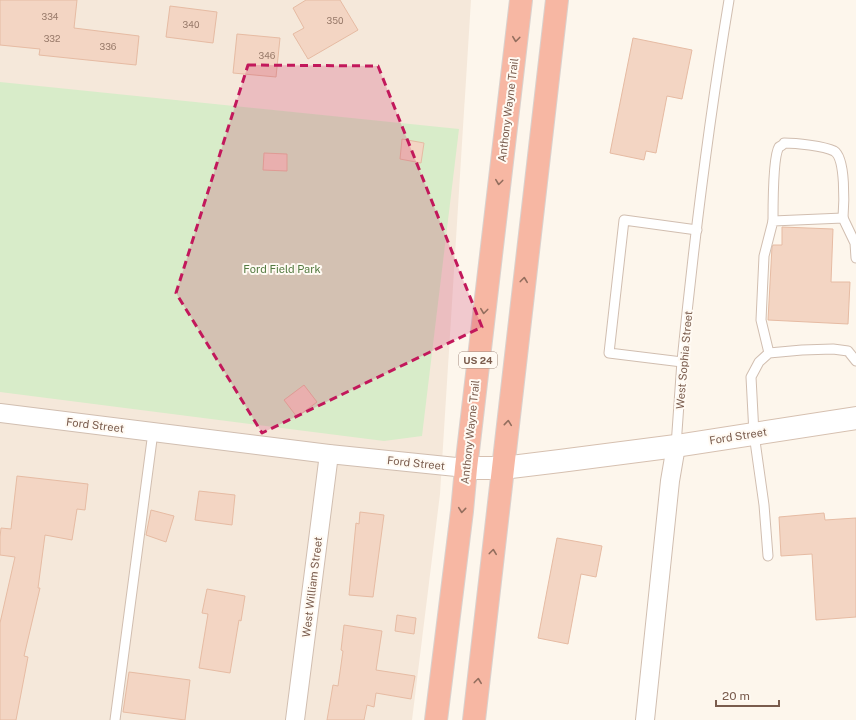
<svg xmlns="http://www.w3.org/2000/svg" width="856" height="720" font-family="'Public Sans',sans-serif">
<rect width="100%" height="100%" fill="#fdf6ec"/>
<polygon fill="#f5e8da" points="0,0 471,0 440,494 412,720 0,720"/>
<polygon fill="#d8ecc9" points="0,82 459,129 422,436 384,441 0,392"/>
<g fill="#f3d5c3" stroke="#e6bba3">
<polygon points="0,0 77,0 74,28 139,36 136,65 39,55 40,49 0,45"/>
<polygon points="306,0 340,0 358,30 308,59 293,34 304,28 293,8"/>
<polygon points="170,6 217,12 213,43 166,37"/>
<polygon points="237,34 280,38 276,77 233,73"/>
<polygon points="633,38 692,50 682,99 667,96 656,153 646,151 644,160 610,153"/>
<polygon points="402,139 424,143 421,163 400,159"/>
<polygon points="264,153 287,154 287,171 263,170"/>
<polygon points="782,227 833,229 831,282 850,282 848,324 768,320 772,247 773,245 782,245"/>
<polygon points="304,385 317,402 297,417 284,400"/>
<polygon points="17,476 88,484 85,510 77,509 72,540 45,535 38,588 40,588 24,656 28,657 16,720 0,720 0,623 15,557 0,555 0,537 1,528 11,529"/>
<polygon points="199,491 235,495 232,525 195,520"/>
<polygon points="151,510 174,516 166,542 146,535"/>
<polygon points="360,512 384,515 373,597 349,595 356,523 359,524"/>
<polygon points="824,513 825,520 856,518 856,617 816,620 812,554 781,556 779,517"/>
<polygon points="557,538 602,546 596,577 581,574 568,644 538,638"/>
<polygon points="207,589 245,596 241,621 239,620 230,673 199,668 208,614 202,613"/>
<polygon points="397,615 416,618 414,634 395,631"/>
<polygon points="344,625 382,631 376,670 415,676 411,699 376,693 374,707 367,705 364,720 327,720 333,685 338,686 343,651 341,650"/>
<polygon points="129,672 190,680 185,720 123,712"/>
</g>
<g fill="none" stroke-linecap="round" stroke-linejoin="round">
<defs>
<g id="lane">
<path d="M773,221C773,208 773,156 779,147C781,146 783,145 784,143C796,143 824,146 834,151C846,158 844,205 843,218"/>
<polyline points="769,353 761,320 764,256 773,221 843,218 855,243 856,258"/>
<polyline points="682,362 609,353 624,220 697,230"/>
<path d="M676,446C678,417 680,389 682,361C694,240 709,120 729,0"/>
<polyline points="768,556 764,505 754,434 751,377 759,362 769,353 802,350 833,349 848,351 856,361"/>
<polyline points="115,720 153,432"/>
</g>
<g id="street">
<polyline points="0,413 329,454 466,468"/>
<polyline points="295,720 329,454"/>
<polyline points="645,720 670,481 676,446"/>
</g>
<polyline id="secondary" points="466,468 503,468 560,461 676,446 856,418"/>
<g id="highway">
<polyline points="436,720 462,511 466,468 521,0"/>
<polyline points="474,720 557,0"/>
</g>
</defs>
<use href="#lane" stroke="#d1beb0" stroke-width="11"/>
<use href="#street" stroke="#d1beb0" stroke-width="20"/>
<use href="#secondary" stroke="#d6c0b0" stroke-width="24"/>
<use href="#highway" stroke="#dad1cd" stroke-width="24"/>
<use href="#lane" stroke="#fff" stroke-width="9"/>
<use href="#street" stroke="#fff" stroke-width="18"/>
<use href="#secondary" stroke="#fff" stroke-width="22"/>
<use href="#highway" stroke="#f7b7a3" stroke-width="22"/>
</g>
<defs><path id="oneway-chevron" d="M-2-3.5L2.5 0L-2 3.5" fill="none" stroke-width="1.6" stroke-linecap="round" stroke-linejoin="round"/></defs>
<g stroke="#936e5e">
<use href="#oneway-chevron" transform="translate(516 39) rotate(97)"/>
<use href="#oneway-chevron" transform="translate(499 182) rotate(97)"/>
<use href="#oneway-chevron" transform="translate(524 280) rotate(-83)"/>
<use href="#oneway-chevron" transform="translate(484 311) rotate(97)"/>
<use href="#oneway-chevron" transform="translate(508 423) rotate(-84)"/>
<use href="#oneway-chevron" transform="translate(462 510) rotate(96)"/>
<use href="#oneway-chevron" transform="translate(493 552) rotate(-83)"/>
<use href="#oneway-chevron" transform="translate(478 681) rotate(-83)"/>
</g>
<path fill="#c2185b" fill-opacity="0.2" stroke="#c2185b" stroke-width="3" stroke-dasharray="8 5" stroke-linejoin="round" d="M248,65L378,66L482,327L262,433L176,293Z"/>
<g text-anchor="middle" stroke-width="4" stroke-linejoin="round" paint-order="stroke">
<g font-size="9" fill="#987a6a">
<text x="50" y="20">334</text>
<text x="335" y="24">350</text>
<text x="191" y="28">340</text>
<text x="52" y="42">332</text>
<text x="108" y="50">336</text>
<text x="267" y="59">346</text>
</g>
<rect fill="#fffaf3" stroke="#a28b7f" stroke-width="1" x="459" y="352" width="38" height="16" rx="3"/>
<g font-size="10" font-weight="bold" fill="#7a5c4d">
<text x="478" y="364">US 24</text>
</g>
<g font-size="11" fill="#7a5c4d" stroke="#fffaf3">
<text transform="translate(508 110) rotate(-83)" y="4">Anthony Wayne Trail</text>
<text transform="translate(684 360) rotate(-85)" y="4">West Sophia Street</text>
<text transform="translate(95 425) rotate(7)" y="4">Ford Street</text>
<text transform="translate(470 432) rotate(-84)" y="4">Anthony Wayne Trail</text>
<text transform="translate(738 436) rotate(-9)" y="4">Ford Street</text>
<text transform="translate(416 463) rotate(6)" y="4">Ford Street</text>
<text transform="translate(312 587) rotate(-83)" y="4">West William Street</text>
</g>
<g font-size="11" fill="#537a41" stroke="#fffaf3">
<text x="282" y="273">Ford Field Park</text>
</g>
</g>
<path d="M716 700v6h63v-6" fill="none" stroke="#7a5c4d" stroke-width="2"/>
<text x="722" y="700" font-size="12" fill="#7a5c4d" stroke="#fffaf3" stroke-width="3" paint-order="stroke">20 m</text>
</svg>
